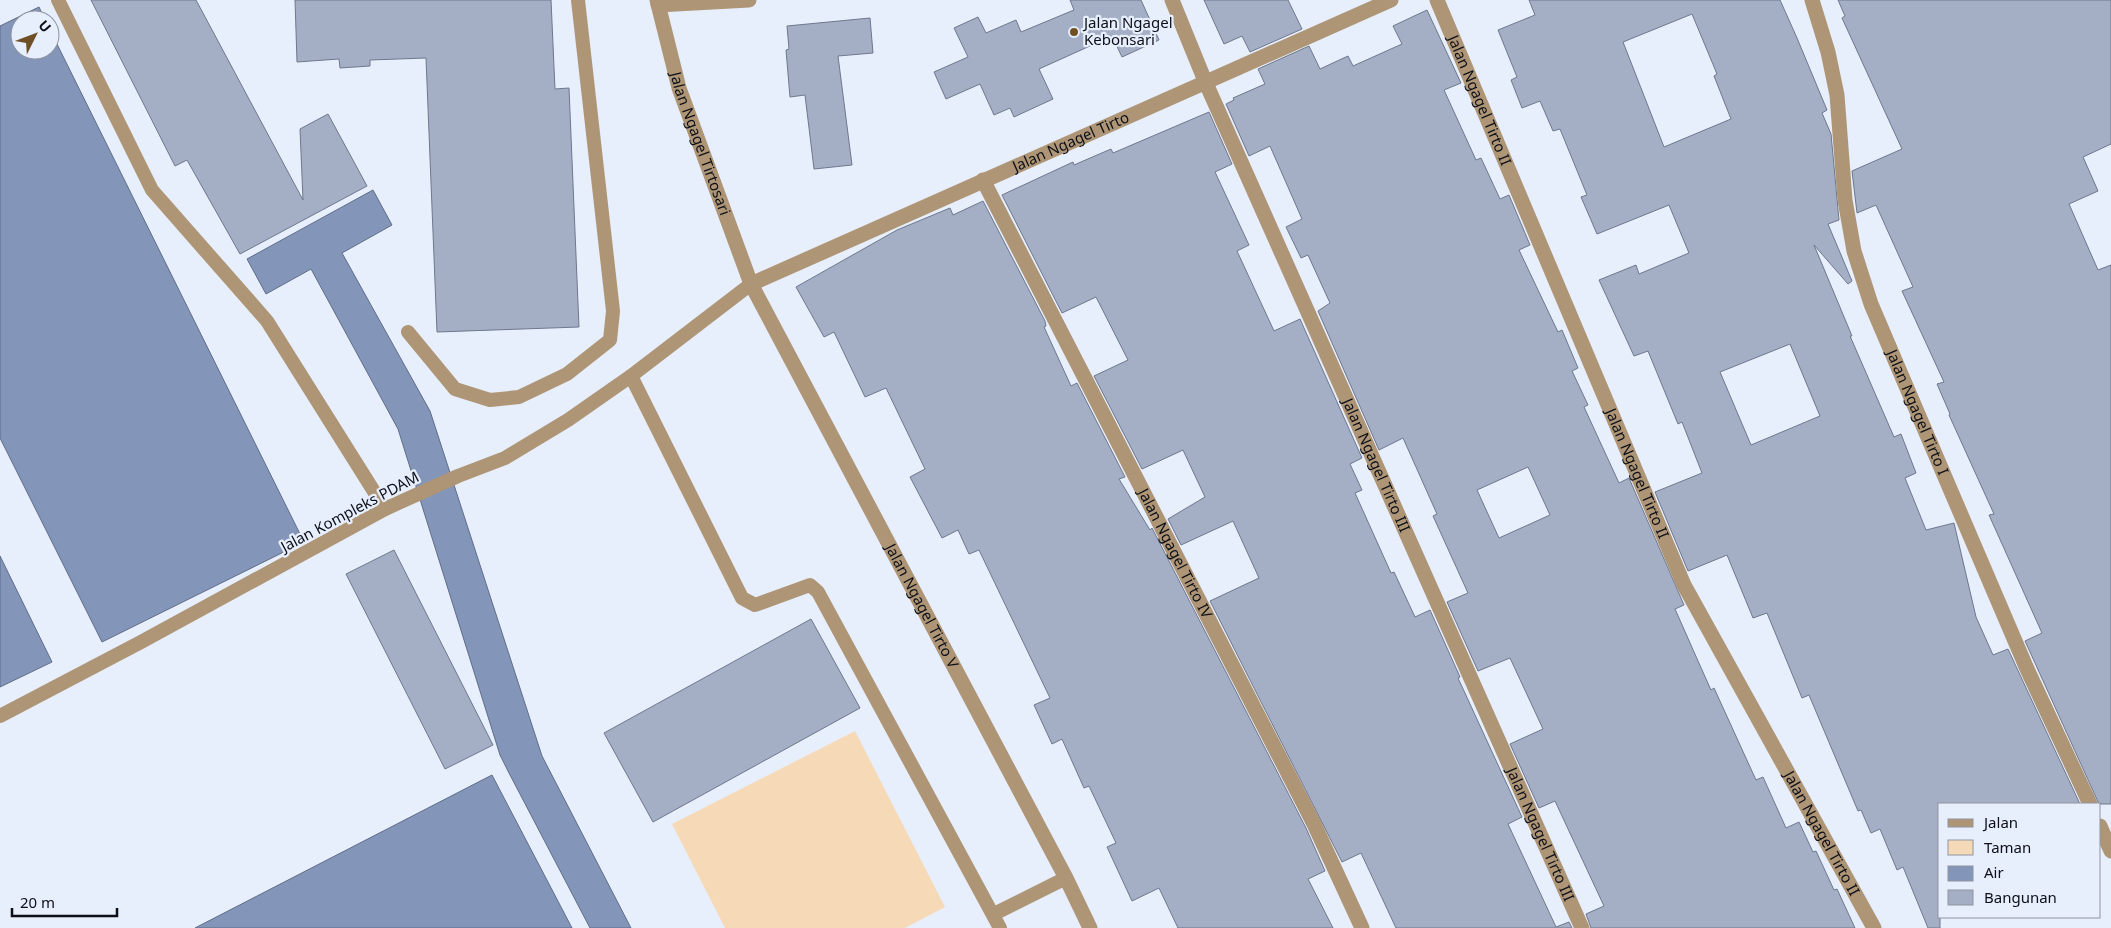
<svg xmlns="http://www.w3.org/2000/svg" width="2111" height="928" font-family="'Noto Sans',sans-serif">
<rect width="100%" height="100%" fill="#e7eefc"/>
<polygon fill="#f6dab7" points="855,731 945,907 905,928 725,928 672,824"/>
<g fill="#8395b9" stroke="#5f6d88">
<polygon points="39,7 45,20 20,20 20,50 50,50 50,30 304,542 102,642 0,438 0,26"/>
<polygon points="373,190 392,225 342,253 430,411 542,756 631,928 590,928 509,773 500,755 398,429 311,269 266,294 247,259"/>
<polygon points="0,556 52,662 0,687"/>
<polygon points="492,775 572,928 195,928"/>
</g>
<g fill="#a4afc5" stroke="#6e788d" fill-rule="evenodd">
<polygon points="91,0 196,0 303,200 300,129 328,114 367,186 240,254 187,160 175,166"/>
<polygon points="295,0 551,0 555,89 569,88 579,327 437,332 426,58 370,60 370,66 340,68 339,59 297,62"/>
<polygon points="1070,0 1141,0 1159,40 1122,57 1112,36 1039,69 1053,99 1014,117 1010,108 994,115 980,84 946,99 934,72 968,57 954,28 978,17 986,33 1016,20 1021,32 1074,10"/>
<polygon points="1204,0 1288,0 1302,29 1250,52 1242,36 1224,44"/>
<path d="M1529,0H1780L1797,38L1827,110L1822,113L1831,134L1839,220L1828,224L1852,281L1848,284L1814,245L1852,336H1850L1894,437L1901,434L1916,473L1905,478L1926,530L1954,523L1976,617L1993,655L2008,649L2080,804H1940V928H1928L1903,867L1897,870L1880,829L1871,833L1861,810L1858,811L1809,695L1802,698L1767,613L1753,618L1727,555L1688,571L1655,492L1702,473L1682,422L1678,424L1648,351L1634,356L1599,280L1636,265L1639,274L1689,253L1669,205L1597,234L1581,197L1587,195L1560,129L1553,131L1540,101L1522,108L1511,80L1517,77L1498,30L1535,15ZM1692,14L1717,74L1714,76L1731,119L1664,147L1623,42ZM1790,344L1820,416L1751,445L1720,372Z"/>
<polygon points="1838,0 2111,0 2111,144 2083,157 2098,191 2069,204 2098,270 2111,265 2111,804 2099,804 2025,641 2042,633 1989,515 1994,514 1949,415 1950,414 1937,384 1944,382 1902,291 1913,287 1876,205 1857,213 1852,171 1902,149 1842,18 1845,16"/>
<path d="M1427,10L1461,83L1444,90L1476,160L1481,158L1500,199L1509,195L1530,245L1519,250L1558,332L1562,330L1578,368L1572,371L1588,405L1584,407L1619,483L1629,478L1684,605L1675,609L1698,661L1711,690L1714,688L1756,780L1763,777L1786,828L1799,822L1813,852L1816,851L1834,890L1837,889L1855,928H1591L1586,914L1604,906L1555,801L1539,808L1510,744L1543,729L1510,658L1478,671L1447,602L1468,593L1433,516L1437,514L1403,438L1379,450L1318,311L1330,303L1308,255L1301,258L1286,227L1302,219L1270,146L1249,156L1226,104L1234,100L1233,98L1265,84L1258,69L1309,46L1320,69L1348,56L1353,66L1402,44L1393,26ZM1528,467L1550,515L1499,538L1477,490Z"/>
<polygon points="870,18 873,53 838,56 852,165 814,169 805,95 790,97 786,50 789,49 787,26"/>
<polygon points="1209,112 1232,164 1215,172 1249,245 1237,251 1274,331 1300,319 1362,458 1350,464 1362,490 1355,493 1391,573 1394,572 1415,617 1430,610 1460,677 1458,678 1522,817 1508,824 1556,927 1569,922 1572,928 1396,928 1361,853 1342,862 1210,601 1259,578 1233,521 1181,545 1168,519 1205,497 1183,450 1142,469 1094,376 1128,360 1096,297 1062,313 1002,195 1073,162 1074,165 1111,149 1113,153"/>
<polygon points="983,201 1045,321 1046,326 1044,327 1071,386 1077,383 1125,477 1119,479 1150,530 1152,528 1306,828 1325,871 1308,879 1333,928 1178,928 1159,888 1132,901 1107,847 1116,843 1089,786 1084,788 1062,739 1052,744 1034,705 1050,698 979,550 969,554 958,530 942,538 910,477 925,469 886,388 865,397 834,332 824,337 796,287 897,230 950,208 953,215"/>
<polygon points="394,550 493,745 445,769 346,574"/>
<polygon points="811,619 860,708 653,822 604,733"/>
</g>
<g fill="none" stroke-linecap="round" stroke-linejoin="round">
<g stroke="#ae9576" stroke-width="14">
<polyline points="58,0 152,190 267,321 385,509"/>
<polyline points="408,332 455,389 490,400 519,397 567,374 610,340 613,311 578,0"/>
<polyline points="631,376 742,598 755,605 810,585 818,592 1000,928"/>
<polyline points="0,716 141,642 385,509 458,476 505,458 568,420 631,376 751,284"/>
<polyline points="994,914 1066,878"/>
</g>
<g stroke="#ae9576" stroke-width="15">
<path id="s1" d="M657,0L679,88L751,284L1066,878L1090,928"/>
<path id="s2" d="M1172,0L1205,81L1582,928"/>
<path id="s3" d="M1437,0L1684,585L1874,928"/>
<path id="s4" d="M1812,0L1828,52L1837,95L1845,200L1854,251L1871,304L2027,669L2090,804"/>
<polyline points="658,5 749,0"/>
<path id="s5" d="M983,180L1314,824L1362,928"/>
<path id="s6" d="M751,284L1391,0"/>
<polyline points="2100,826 2111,851"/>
</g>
</g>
<circle fill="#6f5025" stroke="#e7eefc" stroke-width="2" cx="1074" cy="32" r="5"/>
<g text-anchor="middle" stroke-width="4.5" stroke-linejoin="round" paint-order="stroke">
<g font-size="15" fill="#0c0f17" stroke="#e7eefc" text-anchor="start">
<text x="1084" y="28">Jalan Ngagel<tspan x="1084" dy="17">Kebonsari</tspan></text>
</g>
<g font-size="15" fill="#0c0f17" stroke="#e7eefc">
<text dy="5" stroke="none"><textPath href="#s3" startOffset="109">Jalan Ngagel Tirto II</textPath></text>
<text dy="5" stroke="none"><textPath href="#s6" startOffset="350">Jalan Ngagel Tirto</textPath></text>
<text dy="5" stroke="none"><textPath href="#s1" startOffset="150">Jalan Ngagel Tirtosari</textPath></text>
<text dy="5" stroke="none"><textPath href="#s4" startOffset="429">Jalan Ngagel Tirto I</textPath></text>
<text dy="5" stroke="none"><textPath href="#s2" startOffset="508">Jalan Ngagel Tirto III</textPath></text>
<text dy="5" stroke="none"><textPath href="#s3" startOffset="514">Jalan Ngagel Tirto II</textPath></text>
<text transform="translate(350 512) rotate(-28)" y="5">Jalan Kompleks PDAM</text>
<text dy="5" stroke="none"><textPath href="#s5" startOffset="420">Jalan Ngagel Tirto IV</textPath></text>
<text dy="5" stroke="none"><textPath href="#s1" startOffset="664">Jalan Ngagel Tirto V</textPath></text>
<text dy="5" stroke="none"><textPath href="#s3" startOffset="919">Jalan Ngagel Tirto II</textPath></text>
<text dy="5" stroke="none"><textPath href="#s2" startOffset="912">Jalan Ngagel Tirto III</textPath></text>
</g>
</g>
<rect x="1938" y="803" width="162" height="115" fill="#e7eefc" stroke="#8f95a0"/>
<rect x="1948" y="819" width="25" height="8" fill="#ae9576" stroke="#8f95a0"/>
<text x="1984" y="828" font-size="15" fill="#0c0f17">Jalan</text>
<rect x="1948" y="840" width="25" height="15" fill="#f6dab7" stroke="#8f95a0"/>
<text x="1984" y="853" font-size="15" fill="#0c0f17">Taman</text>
<rect x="1948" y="866" width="25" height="15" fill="#8395b9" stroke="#8f95a0"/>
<text x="1984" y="878" font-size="15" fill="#0c0f17">Air</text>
<rect x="1948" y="890" width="25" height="15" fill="#a4afc5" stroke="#8f95a0"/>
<text x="1984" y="903" font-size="15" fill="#0c0f17">Bangunan</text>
<g transform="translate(35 35) rotate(48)"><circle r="24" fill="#e7eefc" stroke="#8f95a0"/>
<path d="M0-4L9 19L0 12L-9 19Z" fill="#6f5025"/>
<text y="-8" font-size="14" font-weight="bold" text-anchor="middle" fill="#0c0f17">U</text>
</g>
<path d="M12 908v8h105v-8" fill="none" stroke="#0c0f17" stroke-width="2.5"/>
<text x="20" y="908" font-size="15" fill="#0c0f17" stroke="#e7eefc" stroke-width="4" paint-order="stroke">20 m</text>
</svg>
